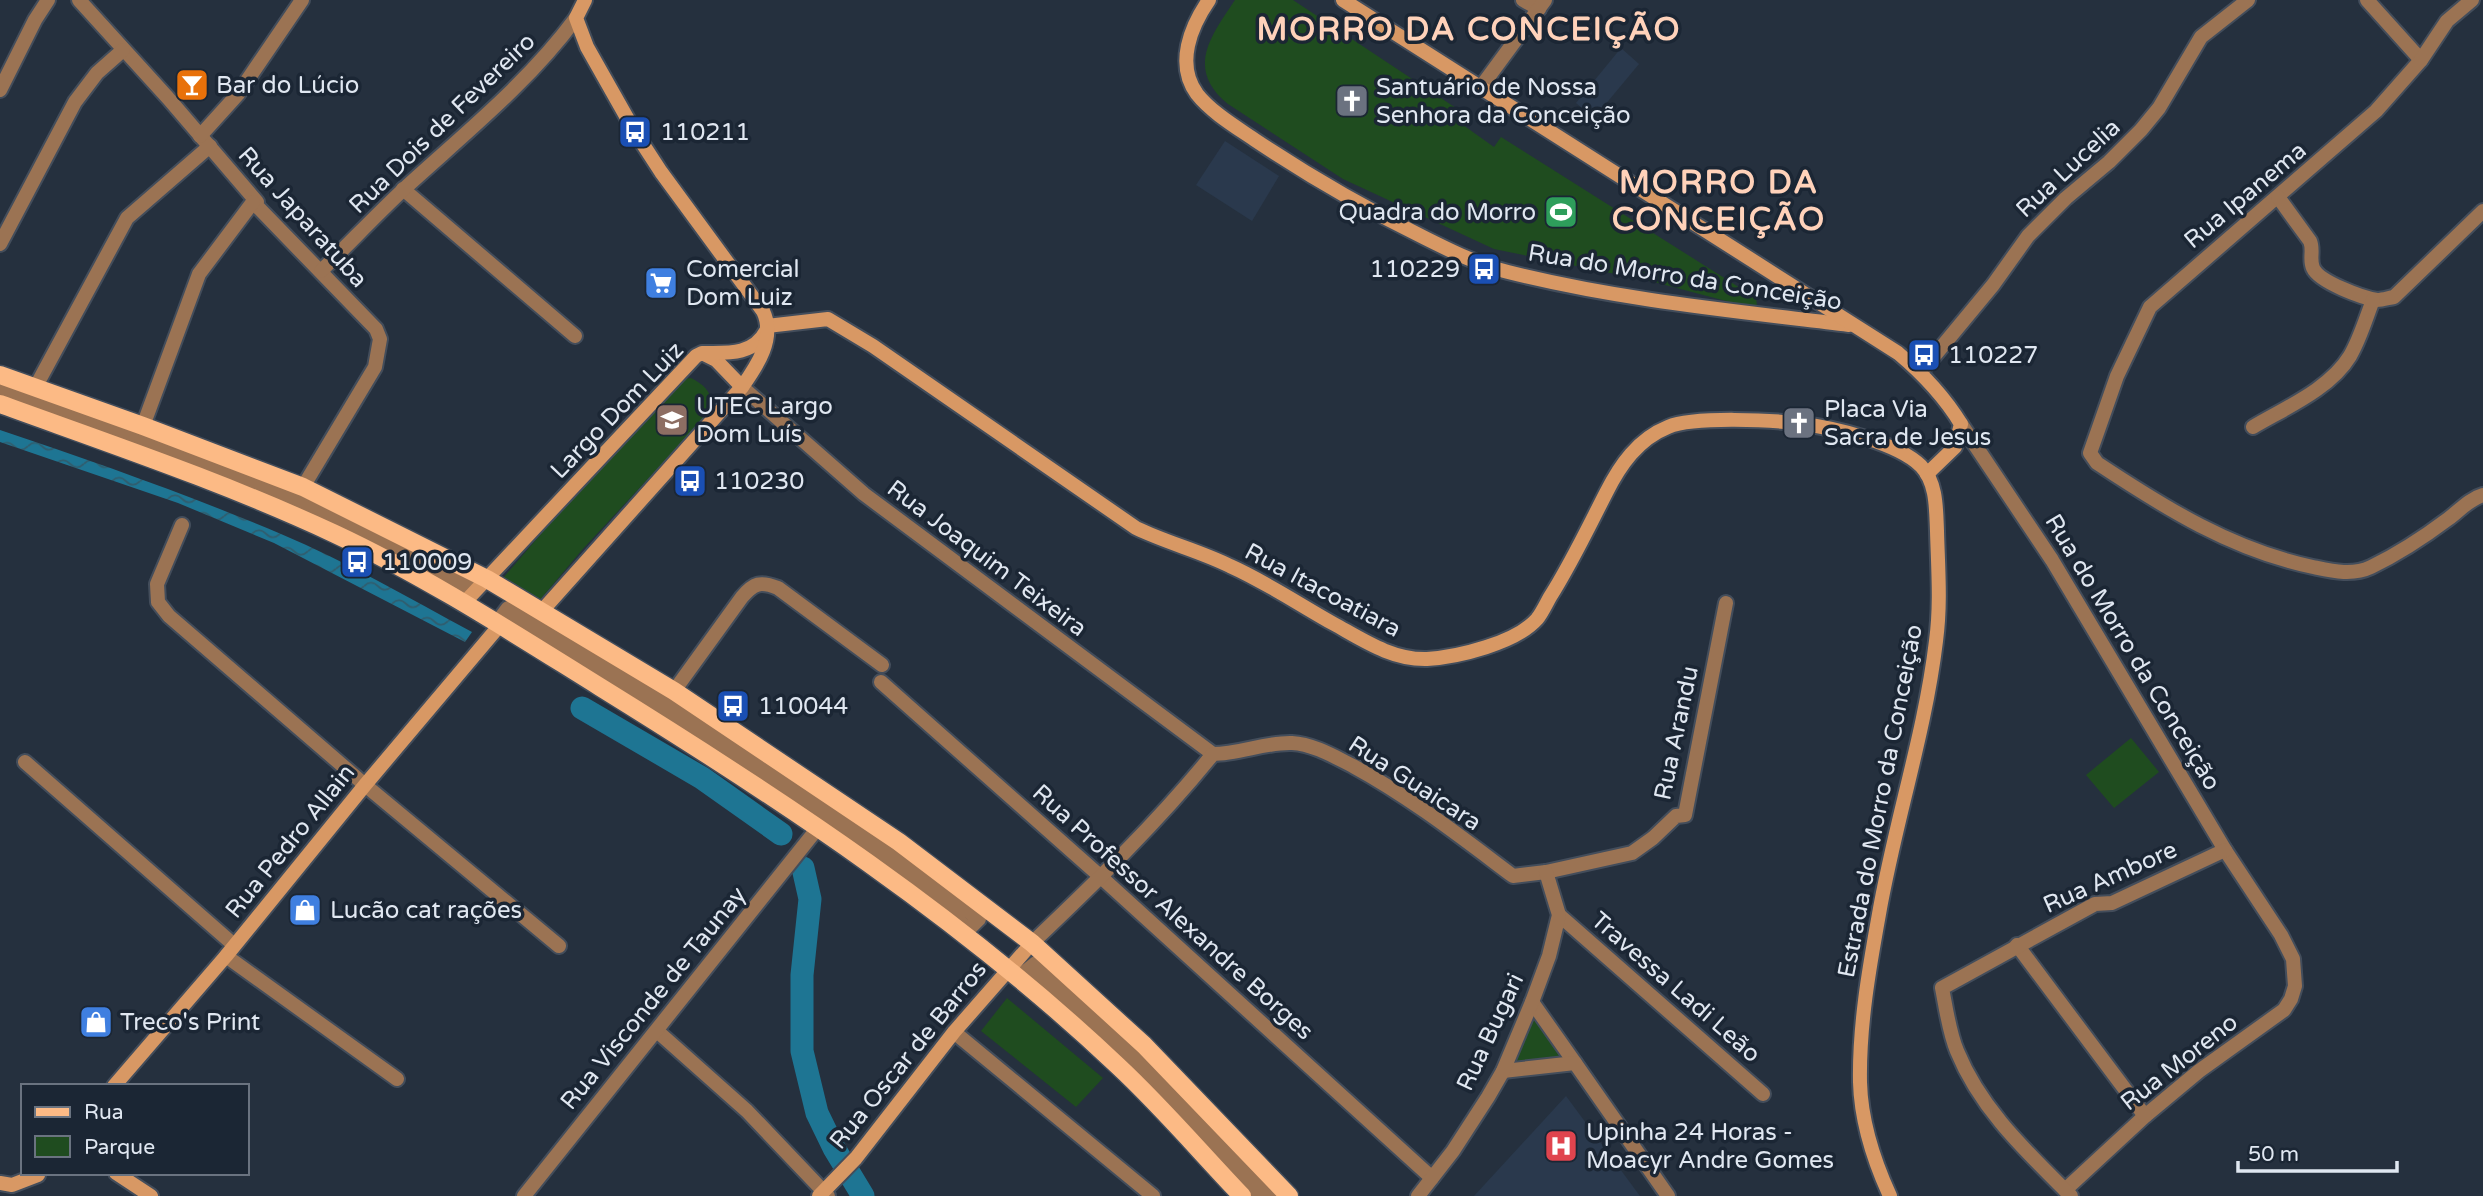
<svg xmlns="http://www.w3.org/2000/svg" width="2483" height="1196" font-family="'Varela Round',sans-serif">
<defs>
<pattern id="water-waves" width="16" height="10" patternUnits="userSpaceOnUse" patternTransform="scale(1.75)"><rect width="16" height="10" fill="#1e7593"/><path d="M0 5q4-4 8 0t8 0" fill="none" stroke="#305d6e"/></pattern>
</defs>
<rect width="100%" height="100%" fill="#25303e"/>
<g fill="#2a394d">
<polygon points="1621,48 1639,64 1594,118 1576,103"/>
<polygon points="1225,141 1279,176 1252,221 1196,185"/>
<polygon points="1566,1096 1640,1196 1474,1196"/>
</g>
<g fill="#1f4c1f">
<path d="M1235,0H1293L1468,116L1463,125L1494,147L1501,137L1756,298L1757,306L1749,307L1654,282L1494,249L1343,179L1228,104C1185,69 1211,36 1235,0Z"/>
<path d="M691,378C706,385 716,397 709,413L582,550L539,601L503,578L596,470L682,379Z"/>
<polygon points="2131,738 2159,772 2114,808 2086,775"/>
<polygon points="1007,998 1103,1078 1076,1107 981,1031"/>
<polygon points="1533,1015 1566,1060 1512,1064"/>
</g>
<path fill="url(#water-waves)" d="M0,430C95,462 189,495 281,534C347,562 409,598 472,632L465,642L274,543L178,503L0,442Z"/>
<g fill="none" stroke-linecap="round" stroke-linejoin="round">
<g stroke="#1e7593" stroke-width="23">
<polyline points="582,708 702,778 781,834"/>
<polyline points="803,868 810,899 802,975 802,1051 817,1113 834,1148 863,1196"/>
</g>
<defs>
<g id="street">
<polyline points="79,0 168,98 257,202 253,202 376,329 380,339 375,367 303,487"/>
<polyline points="1523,0 1539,9"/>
<polyline points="2367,0 2421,60"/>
<path d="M2472,0L2447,21L2421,60L2376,111L2150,307L2117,376L2090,453L2097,463C2165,508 2232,550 2313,567C2332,571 2352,576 2371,567C2398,554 2424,537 2448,519C2459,511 2469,499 2483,495"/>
<polyline points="1481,87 1545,0"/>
<polyline points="0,90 35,20 48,0"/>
<polyline points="200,136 238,94 302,0"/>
<polyline points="403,189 575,336"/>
<path d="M2278,197L2310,241C2314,250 2309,259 2313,268C2319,282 2363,298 2377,300C2383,300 2388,298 2394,297L2483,211"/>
<polyline points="0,244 75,102 97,73 123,50"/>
<path d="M321,271C349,244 376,215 405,188C464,134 528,83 576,18"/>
<polyline points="1921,372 1993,285 2028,236 2066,198 2109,162 2141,130 2159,108 2201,37 2248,0"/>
<polyline points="0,386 240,473 310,503 471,588 467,592 331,520 240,479 0,393"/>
<polyline points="742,387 864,494 1213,754"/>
<polyline points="35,388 127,218 210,146"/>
<polyline points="1961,424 2052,560 2225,850 2281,935 2293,959 2295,986 2291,999 2284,1010 2199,1071 2145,1116 2065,1190"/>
<polyline points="143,426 199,274 253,202"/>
<path d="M2253,427C2285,408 2330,389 2350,356C2360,339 2366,318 2373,300"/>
<polyline points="182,525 157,584 158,602 169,616 365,785 559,946"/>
<polygon points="508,608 645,690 848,821 979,919 969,929 850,838 705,741 502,616"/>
<polyline points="881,682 1101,877 1432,1178"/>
<path d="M674,691L742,597C754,583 760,581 778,588L882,665"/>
<polyline points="25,762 234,945"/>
<polyline points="1559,915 1763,1094"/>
<path d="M1032,943C1095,883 1158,822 1213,754C1239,754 1266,742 1292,743C1313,744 1335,757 1353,766C1410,797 1461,837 1513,876L1546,872L1632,853L1653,838L1676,816L1685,815L1726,603"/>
<polyline points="2017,945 2145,1116"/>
<polyline points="226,956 397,1079"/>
<polyline points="1532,1002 1575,1063"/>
<polyline points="657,1031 747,1111 828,1196"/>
<polyline points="954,1032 1153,1196"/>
<polyline points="1503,1071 1575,1063 1668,1196"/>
<polyline points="524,1196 817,829"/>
<polyline points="1258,1196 1119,1053 1025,972 1036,963 1192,1109 1272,1196"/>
<polyline points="1418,1196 1453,1151 1488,1097 1503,1071 1532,1002 1549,956 1559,915 1546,872"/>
<path d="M2071,1196C2027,1152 1981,1110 1957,1051C1949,1032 1946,1008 1942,988L2095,904L2112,903L2225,850"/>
</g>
<g id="secondary">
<path d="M1209,0C1191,26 1175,64 1197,94C1211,112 1236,127 1255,140C1309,176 1366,209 1425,238C1451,251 1479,265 1508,272C1619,300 1735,311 1849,325"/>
<path d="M1343,0L1898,353C1923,374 1944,396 1961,424L1955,447L1927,474"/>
<path d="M767,326L828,319L873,346L1136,528C1167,543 1200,551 1230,566C1266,582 1300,605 1334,624C1363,640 1392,660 1427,659C1458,657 1516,643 1537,619C1542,613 1546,604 1550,597C1571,564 1588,528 1606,493C1620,465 1638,439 1668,427C1694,416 1774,420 1803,424C1835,428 1898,443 1921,466C1937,483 1936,509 1937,531C1938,568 1941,604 1936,641C1925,733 1895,822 1879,914C1869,969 1859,1026 1860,1082C1861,1121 1874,1161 1890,1196"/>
<polyline points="704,354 716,360 742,387"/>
<path d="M464,603L696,356L702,353C726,353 753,356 766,331"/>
<path d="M541,612L742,387C757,366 776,338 763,311L661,172L635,132L587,47L576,18L585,0"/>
<polyline points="114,1086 226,956 365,785 500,625"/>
<polyline points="116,1173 151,1196"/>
<polyline points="0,1183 12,1185 38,1175"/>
<polyline points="819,1196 856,1158 954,1032 1032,943"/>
</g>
<g id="primary">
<polyline points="0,375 143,426 303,487 487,579 674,691 899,842 1032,943 1144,1045 1289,1196"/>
<path d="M0,404C113,445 226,483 335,534C427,577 513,633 600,687C781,799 963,919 1118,1066C1162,1107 1201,1153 1242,1196"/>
</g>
</defs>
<use href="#street" stroke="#434d5b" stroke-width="18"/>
<use href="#secondary" stroke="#434d5b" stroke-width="18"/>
<use href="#primary" stroke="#434d5b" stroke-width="21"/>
<use href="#street" stroke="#9b7353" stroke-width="14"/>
<use href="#secondary" stroke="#d89864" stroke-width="14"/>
<use href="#primary" stroke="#fcba85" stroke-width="18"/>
</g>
<defs>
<symbol id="bar-square" viewBox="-11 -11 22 22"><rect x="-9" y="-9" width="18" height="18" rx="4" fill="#e8710a" stroke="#1b2634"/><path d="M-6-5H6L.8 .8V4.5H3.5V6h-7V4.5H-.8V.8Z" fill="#fff"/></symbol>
<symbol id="church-square" viewBox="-11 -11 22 22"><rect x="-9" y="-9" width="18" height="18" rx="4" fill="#6b7280" stroke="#1b2634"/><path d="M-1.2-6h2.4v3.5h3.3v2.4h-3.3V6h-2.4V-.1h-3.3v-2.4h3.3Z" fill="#fff"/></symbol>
<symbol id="bus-square" viewBox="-11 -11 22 22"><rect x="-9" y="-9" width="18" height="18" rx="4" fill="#1a4fb4" stroke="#1b2634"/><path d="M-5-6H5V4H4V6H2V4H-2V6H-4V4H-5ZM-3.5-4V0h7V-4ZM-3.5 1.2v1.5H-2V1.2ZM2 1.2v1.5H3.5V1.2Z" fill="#fff"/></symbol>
<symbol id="stadium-square" viewBox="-11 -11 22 22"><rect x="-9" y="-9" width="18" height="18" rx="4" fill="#2e9e5b" stroke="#1b2634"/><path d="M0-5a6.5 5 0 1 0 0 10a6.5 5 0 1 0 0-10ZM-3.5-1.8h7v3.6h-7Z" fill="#fff"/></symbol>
<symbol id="supermarket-square" viewBox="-11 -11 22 22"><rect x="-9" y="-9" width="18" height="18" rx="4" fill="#3f7fe0" stroke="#1b2634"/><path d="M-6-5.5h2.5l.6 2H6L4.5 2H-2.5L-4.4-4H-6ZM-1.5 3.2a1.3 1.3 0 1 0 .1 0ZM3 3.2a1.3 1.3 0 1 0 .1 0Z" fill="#fff"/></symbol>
<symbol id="school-square" viewBox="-11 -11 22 22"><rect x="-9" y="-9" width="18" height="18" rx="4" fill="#8d6e63" stroke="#1b2634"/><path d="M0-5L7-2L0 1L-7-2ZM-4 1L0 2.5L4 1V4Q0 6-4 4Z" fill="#fff"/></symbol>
<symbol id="shop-square" viewBox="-11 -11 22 22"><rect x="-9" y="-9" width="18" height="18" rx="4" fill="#3f7fe0" stroke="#1b2634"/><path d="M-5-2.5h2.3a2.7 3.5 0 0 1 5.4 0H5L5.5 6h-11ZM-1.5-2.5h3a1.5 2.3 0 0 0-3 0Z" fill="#fff"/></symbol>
<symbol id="hospital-square" viewBox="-11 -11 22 22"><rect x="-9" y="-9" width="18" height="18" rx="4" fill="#e0444e" stroke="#1b2634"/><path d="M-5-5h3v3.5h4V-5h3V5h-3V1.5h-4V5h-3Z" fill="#fff"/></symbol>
</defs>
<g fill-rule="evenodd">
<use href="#bar-square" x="173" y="66" width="38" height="38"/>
<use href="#church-square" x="1333" y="82" width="38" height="38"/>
<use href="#bus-square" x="616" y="113" width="38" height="38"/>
<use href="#stadium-square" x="1542" y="193" width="38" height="38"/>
<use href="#bus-square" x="1465" y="250" width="38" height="38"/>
<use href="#supermarket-square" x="642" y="264" width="38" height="38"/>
<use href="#bus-square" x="1905" y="336" width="38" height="38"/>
<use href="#school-square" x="653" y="401" width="38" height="38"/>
<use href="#church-square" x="1780" y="404" width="38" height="38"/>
<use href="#bus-square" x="671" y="462" width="38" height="38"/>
<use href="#bus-square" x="338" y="543" width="38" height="38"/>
<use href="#bus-square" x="714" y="687" width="38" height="38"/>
<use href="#shop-square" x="286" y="891" width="38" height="38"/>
<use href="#shop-square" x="77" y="1003" width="38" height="38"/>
<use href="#hospital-square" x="1542" y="1127" width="38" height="38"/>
</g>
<g text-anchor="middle" stroke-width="7" stroke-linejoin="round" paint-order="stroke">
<g font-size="24" fill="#e0e7f1" stroke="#1b2634" text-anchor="start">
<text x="216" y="93">Bar do Lúcio</text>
<text x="1376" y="95">Santuário de Nossa<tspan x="1376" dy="28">Senhora da Conceição</tspan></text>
<text x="660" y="140">110211</text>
<text x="1536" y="220" text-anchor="end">Quadra do Morro</text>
<text x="686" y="277">Comercial<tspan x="686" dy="28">Dom Luiz</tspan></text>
<text x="1460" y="277" text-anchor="end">110229</text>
<text x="1948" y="363">110227</text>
<text x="696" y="414">UTEC Largo<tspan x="696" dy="28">Dom Luís</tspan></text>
<text x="1824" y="417">Placa Via<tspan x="1824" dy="28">Sacra de Jesus</tspan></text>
<text x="714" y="489">110230</text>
<text x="382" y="570">110009</text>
<text x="758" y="714">110044</text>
<text x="330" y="918">Lucão cat rações</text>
<text x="120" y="1030">Treco's Print</text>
<text x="1586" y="1140">Upinha 24 Horas -<tspan x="1586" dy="28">Moacyr Andre Gomes</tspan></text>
</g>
<g font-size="24" fill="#e0e7f1" stroke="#1b2634">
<text transform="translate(442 123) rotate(-44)" y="8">Rua Dois de Fevereiro</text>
<text transform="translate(2068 168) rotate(-43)" y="8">Rua Lucelia</text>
<text transform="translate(2245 195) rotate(-40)" y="8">Rua Ipanema</text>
<text transform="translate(303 217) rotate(48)" y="8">Rua Japaratuba</text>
<text transform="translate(1685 277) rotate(9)" y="8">Rua do Morro da Conceição</text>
<text transform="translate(617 410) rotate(-46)" y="8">Largo Dom Luiz</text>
<text transform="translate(987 558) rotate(37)" y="8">Rua Joaquim Teixeira</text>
<text transform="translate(1323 590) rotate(28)" y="8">Rua Itacoatiara</text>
<text transform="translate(2133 652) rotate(59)" y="8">Rua do Morro da Conceição</text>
<text transform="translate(1676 733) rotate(-78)" y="8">Rua Arandu</text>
<text transform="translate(1415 783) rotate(33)" y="8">Rua Guaicara</text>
<text transform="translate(1880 801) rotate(-79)" y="8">Estrada do Morro da Conceição</text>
<text transform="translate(290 841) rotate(-51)" y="8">Rua Pedro Allain</text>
<text transform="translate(2110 877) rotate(-24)" y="8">Rua Ambore</text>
<text transform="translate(1173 912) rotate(42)" y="8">Rua Professor Alexandre Borges</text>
<text transform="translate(1676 987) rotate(41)" y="8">Travessa Ladi Leão</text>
<text transform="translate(653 998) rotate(-51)" y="8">Rua Visconde de Taunay</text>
<text transform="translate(1490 1032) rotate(-65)" y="8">Rua Bugari</text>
<text transform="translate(908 1055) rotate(-51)" y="8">Rua Oscar de Barros</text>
<text transform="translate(2179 1062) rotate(-38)" y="8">Rua Moreno</text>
</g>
<g font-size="32" font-weight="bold" letter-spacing="2" fill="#ffd2ba" stroke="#1b2634">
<text x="1469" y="40">MORRO DA CONCEIÇÃO</text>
<text x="1719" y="193">MORRO DA<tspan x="1719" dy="37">CONCEIÇÃO</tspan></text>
</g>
</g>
<rect x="21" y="1084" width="228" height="91" fill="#1b2634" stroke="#6a7380" stroke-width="2"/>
<rect x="35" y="1107" width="35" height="10" fill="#fcba85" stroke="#6a7380" stroke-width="2"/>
<text x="84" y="1119" font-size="21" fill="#e0e7f1">Rua</text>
<rect x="35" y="1136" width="35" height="21" fill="#1f4c1f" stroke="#6a7380" stroke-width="2"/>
<text x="84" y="1154" font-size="21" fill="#e0e7f1">Parque</text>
<path d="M2238 1161v10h159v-10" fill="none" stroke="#e0e7f1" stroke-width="3.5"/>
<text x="2248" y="1161" font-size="21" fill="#e0e7f1" stroke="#1b2634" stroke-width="5" paint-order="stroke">50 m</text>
</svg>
